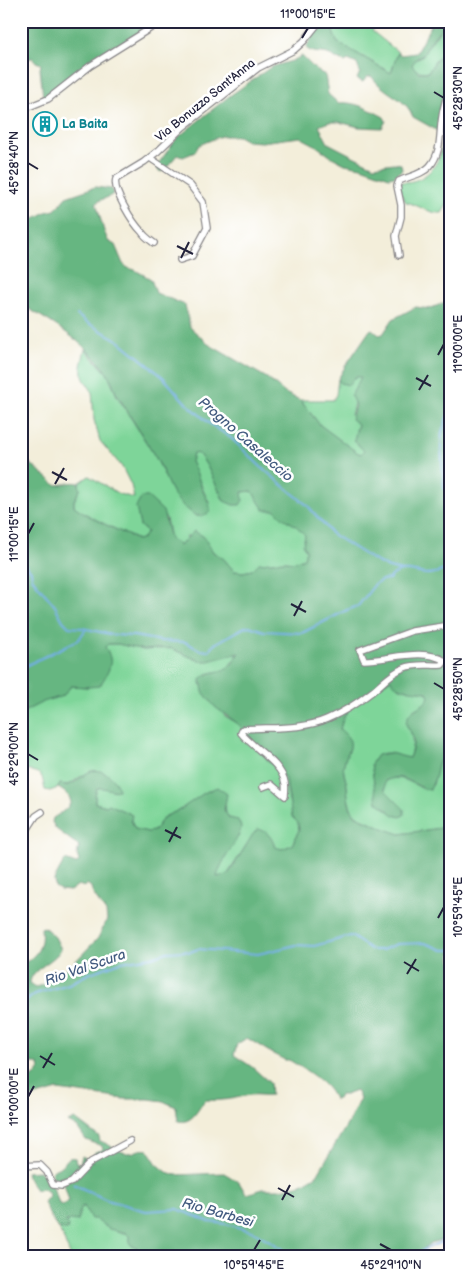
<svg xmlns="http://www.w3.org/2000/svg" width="472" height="1278" font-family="'Balsamiq Sans',sans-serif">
<rect width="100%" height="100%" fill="#fff"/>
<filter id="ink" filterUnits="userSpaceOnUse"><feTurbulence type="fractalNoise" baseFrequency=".02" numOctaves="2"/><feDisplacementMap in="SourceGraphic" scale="10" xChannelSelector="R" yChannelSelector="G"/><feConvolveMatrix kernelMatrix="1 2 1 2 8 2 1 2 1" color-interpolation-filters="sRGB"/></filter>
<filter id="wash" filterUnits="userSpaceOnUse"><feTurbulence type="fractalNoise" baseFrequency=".0096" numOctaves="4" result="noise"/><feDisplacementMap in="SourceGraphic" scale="20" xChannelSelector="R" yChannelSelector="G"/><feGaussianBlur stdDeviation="1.12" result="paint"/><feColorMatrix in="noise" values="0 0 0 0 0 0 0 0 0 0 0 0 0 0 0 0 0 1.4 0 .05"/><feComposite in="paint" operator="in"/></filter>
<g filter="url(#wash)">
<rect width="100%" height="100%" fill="#f3eeda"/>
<g fill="#7ed599" stroke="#507c6a">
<polygon points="338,21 378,21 372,31 398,52 391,73 337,42 333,32"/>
<path d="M447,21H451V46L444,54L436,60L428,72C420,71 417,72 412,66L413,61L420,57Z"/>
<path d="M451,126V199L442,213C429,214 419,205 406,202C401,196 398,189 401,182C427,184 444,160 442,137Z"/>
<path d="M85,349L107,373L117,396L156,458L172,492L181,504L196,516H202L207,513L210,503C201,490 199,475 191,462L193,453L199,454L207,466L224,501L242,492L252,491L257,499L275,509L283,518L295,525L305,535L303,545L306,550L304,558L294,562L285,561L259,563L252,570L243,572L234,571L223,558L213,552L203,536H187L184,542L180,545L170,539L166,518L137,507L140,526L147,532L143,538L138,540C116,529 93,520 74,506V501L80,490L79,483L89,476L119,494L134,498L131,485L122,467L100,441L94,420L92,391L84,379L82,373L81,366Z"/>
<polygon points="358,376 361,377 351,415 358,424 356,430 358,445 364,449 364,451 361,454 354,451 320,425 300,400 333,400 336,395 338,379 340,383"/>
<path d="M108,644H118L144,650L170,648L200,661L239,653C235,658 231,665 226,669C216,675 202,669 201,684L225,716L237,723L249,735L255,746L286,780L289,802L298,823L299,830L292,845L282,849L247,844L227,875L216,877L220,866L239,833L224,810L226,804L211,789L181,809L164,817L154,831L148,832L135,829L128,813L119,809L95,803V794L97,788L104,787L115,791L92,771C88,773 84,775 80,777C70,783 73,786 60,784L58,788L50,791L45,790C44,786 43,780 42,777C39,771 27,770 21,771V713C29,710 36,704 43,701C55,697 64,697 71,686L88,687L108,652L105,647Z"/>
<path d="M391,679L400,688L426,692L430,697C426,704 421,707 414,709L406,724C414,737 414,744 409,758C402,758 396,754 389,753C365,752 374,774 375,790L396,801L385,790V781C400,774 410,782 423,789L433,785L438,764L449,749L451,750V818L447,824L440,828L400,834L388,830L357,816C348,808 348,796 347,786C346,778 342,772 344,763C345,758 348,753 350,748L340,729L343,719L350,706Z"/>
<path d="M84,1206L99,1222L122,1233H126L129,1236L131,1245C138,1249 142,1253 150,1257H71L59,1228L67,1230L66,1223L80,1208Z"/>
</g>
<g fill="#66b681" stroke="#446c5e">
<polygon points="21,21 160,21 111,49 45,99 43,97 40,69 41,64 36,62 33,58 21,59"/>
<path d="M329,21H338L333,32L337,42L391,73L398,52L401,55L416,53L433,21H447L434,37L423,55L416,59L412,65L418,72H428L436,60L444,54L451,46V92L438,131L413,117C407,101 395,98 383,88C378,85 375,80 371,76L367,77L363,82L357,79L360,72L357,64L348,60L345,62C339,61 335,57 330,55C322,51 314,55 306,48L314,32L326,26Z"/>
<path d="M302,56L316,70L325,75L328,94L338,103C354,101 369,109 384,117L386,121L382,128L359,127L339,122H329L319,126L328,143L355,157L374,166L394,163L401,164L402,170L395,176L389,177L361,167L345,164L330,156L315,145L300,137L262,142L247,141L238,136H221L199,145L195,152L183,157L177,155L167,167L161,172L158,170V164L177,138L228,97L271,67L292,61Z"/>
<path d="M95,187L112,189L114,193C108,199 102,198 96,203L104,231L108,241L115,245L123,264L128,268L135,270L151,279L156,293L185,305L190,327L208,344L267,378L285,393L300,400L320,425L358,453L361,454L364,451L354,440L358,424L351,419L355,405L351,396L361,377H355L349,385L340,383L338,379L346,365L370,330L372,329L379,335L383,334L393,319L416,307L429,309L446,302L451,296V750L449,749L438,764L436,775L430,790C413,787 404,771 385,781V790L404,809V815L400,817L394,815L377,802L371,764L377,755L390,753L409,758C412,751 414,744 413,738C412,731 404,726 407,719C411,707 424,708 429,697L427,692C416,690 395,691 391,679L350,706L343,719L340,729C343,732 348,736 350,741C352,749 345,756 344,764C342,772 346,778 347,787C348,797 348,808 356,816L388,830L400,834L440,828L447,824L451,818V1237L431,1243L413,1257H190L182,1254L181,1257L144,1256L138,1249L131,1245L129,1236L126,1233L109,1229L95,1219H91L84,1206L80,1208L78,1221L70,1220L66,1222L68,1226L67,1230C66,1230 59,1229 58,1228C54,1224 46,1208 44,1202L49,1196L48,1192L44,1189L36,1190L27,1176L26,1172L39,1171L50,1179L60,1206L69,1201L64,1184L53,1177L51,1173C55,1168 57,1169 62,1166C67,1161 67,1156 75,1158L76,1162L80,1164L82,1156L89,1160L93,1161L95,1152L103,1150L102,1146L86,1140L77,1127L68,1122L75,1119L99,1137L100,1141C109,1144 120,1153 128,1153C137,1153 137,1148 148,1150L157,1164L167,1172L176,1175L224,1173L239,1182L246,1194L263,1189H282L302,1184L317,1175L348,1123L360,1098L356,1091L345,1095H340L338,1099H334C327,1082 304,1069 289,1060H285L273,1054L247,1038L237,1044L234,1055L252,1067L270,1083L271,1095C263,1096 257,1094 250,1095C231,1099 225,1101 205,1100C197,1111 192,1124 178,1121L176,1107L163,1101L149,1099H124L58,1090L29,1098L21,1095V1084L35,1076L40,1069L39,1065L21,1059V1003L24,999L21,995V965C38,955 43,947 41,928L44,927L55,937L61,949C54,963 31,968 30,983L36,987L47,983L55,975L71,966L98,938L107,920L106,912L93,894L91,887L87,884L85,887L78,885L70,891L60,890L55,887L54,880L65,860L76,864L79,861L77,855L79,846L56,829L52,822L53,818C69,808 80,800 58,788L60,784C64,785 67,786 71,784C78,781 83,774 91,771C103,768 117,779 119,790C112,792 106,787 97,788L95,795V803L106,806L109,804L132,815L131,820L135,829L148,832L154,831L164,817L181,809L204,793L217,787L227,794L224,810L229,818L238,820C239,822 241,826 241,828C240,839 220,861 217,877L227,875L231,870L253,834L258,829C268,831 272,838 275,847L282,849L292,845L299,830L298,823L292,817L286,780L255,746L249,735L237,723L215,707L203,692L201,679C208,671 217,673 225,669C231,667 236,658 239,653L208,661H200L170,648L144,650L118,644H108L105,647C116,663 108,671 100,686L88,687L71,686L63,696L43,702L21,713V454L25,459L56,485C64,485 70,481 79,483L80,490L74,500V506C93,520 116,529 137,540L143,538L147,532L140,526L136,507L142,497H148L163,511L170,539L180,545L194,531L203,536L213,552L223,558L234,571L243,572L252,570L259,563L285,561L294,562L304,558L306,550L303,545L305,535L295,525L283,518L275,510H264L252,491L242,492L243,500L240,505H233L224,501L207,466L199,454L193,453L191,462C199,475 198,481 204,493C207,500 218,514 200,516C195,517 191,512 187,509C168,494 167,477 156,458C143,437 131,417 118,396C115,392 114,387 112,382C107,372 100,363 92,355C73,334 45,319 21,304V229L26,223L46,212L55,210L66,197Z"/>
</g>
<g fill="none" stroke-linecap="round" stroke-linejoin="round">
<g stroke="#72aee4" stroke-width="2">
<polyline points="77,315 86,322 119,341 163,377 184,401 210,424 231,438 261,467 308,506 332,534 375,561 389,568 402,571"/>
<polyline points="451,406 442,432 441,446 444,489 451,499"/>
<path d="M21,560L31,571L32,578L55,606L63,621L69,627L82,628L114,635L134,636L161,641L185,642L200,650L208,651L216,643L245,627L249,626L264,631L302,633L347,610L358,606L375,584L382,580L389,579C401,565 412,573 427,574C436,574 443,570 451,568"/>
<polyline points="21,668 74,642 79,639 86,629"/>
<polyline points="21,1005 35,994 69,984 90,973 121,962 152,957 167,952 185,951 190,952 198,949 258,954 296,945 314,946 351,936 372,950 382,950 397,944 425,943 443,950 451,950"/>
<polyline points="73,1184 107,1200 146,1211 177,1209 210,1222 226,1224 255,1232 296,1257"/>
<polyline points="411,1257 425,1249 451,1238"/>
</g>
</g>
</g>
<g filter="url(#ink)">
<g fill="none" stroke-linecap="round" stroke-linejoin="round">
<defs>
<g id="minor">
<polyline points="21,110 48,99 90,66 162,21"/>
<polyline points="150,158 190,185 203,202 207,228 192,256 180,260"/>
<path d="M154,243C150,240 145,237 142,232C133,223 112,190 116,179L144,162L158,151L183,127L258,68L294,50L304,41L320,21"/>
<path d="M399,255L396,236L401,217V205L397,186L399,181C409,176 422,175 430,166C442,152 439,134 442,117C443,106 448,94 451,83"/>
<path d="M263,787L271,784L285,796C285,792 286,787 285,783C282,763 253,748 241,733L243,729C271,727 302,730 327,719C344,712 359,702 373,691C383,683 392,672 404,668C416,663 430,666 442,665L445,661C423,647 389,660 364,660L360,650L412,631L451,625"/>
<polyline points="21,839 36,816 42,812"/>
<polyline points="21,1166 40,1165 47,1172 53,1185 62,1186 72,1182 91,1162 130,1141"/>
</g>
</defs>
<use href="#minor" stroke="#8a888a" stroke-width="8"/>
<use href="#minor" stroke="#fff" stroke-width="5.5"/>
</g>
</g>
<path fill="none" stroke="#22223b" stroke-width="2" d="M302,38L308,28M434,92L444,98M28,163L38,169M177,246L193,254M181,258L189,242M438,355L444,344M416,378L431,386M419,390L428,375M52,472L67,480M55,484L64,468M28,534L34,523M291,604L306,612M294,616L302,601M434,683L444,689M28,754L38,760M165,830L181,838M169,842L177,827M438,918L444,907M404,962L419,971M407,974L416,959M40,1056L55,1065M43,1068L52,1053M28,1097L34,1086M278,1188L294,1197M282,1200L290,1185M380,1244L391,1250M254,1250L260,1240"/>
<defs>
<symbol id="building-ring" viewBox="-11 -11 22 22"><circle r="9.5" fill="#fff" stroke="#0f9aa8" stroke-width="1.5"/><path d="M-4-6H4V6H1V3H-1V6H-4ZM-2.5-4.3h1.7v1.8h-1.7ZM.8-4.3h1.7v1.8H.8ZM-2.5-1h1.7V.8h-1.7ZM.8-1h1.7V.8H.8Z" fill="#0f9aa8"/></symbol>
</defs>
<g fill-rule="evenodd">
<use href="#building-ring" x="31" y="110" width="28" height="28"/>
</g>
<g text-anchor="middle" stroke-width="5" stroke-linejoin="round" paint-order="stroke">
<g font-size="12" fill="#22223b" stroke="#fff">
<text transform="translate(205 100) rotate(-39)" y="4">Via Bonuzzo Sant'Anna</text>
</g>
<g font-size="12" font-weight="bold" fill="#0d838f" stroke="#fff" text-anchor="start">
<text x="62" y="128">La Baita</text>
</g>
<g font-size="14" font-style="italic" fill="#425a7f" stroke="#fff">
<text transform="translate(246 439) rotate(41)" y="5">Progno Casaleccio</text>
<text transform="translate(85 967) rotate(-19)" y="5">Rio Val Scura</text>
<text transform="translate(218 1212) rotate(16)" y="5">Rio Barbesi</text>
</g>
</g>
<rect width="472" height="1278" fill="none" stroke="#fff" stroke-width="55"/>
<rect x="28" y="28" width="416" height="1222" fill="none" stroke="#22223b" stroke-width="2"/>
<g font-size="12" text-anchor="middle" fill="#22223b">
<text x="308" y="18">11°00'15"E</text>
<text transform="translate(458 98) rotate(-90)" y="4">45°28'30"N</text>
<text transform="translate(14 163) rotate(-90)" y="4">45°28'40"N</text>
<text transform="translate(458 344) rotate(-90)" y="4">11°00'00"E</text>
<text transform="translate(14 534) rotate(-90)" y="4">11°00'15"E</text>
<text transform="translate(458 689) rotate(-90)" y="4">45°28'50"N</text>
<text transform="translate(14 754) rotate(-90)" y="4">45°29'00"N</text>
<text transform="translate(458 907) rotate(-90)" y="4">10°59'45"E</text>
<text transform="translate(14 1097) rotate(-90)" y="4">11°00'00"E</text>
<text x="254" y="1269">10°59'45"E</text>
<text x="391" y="1269">45°29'10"N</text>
</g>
</svg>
